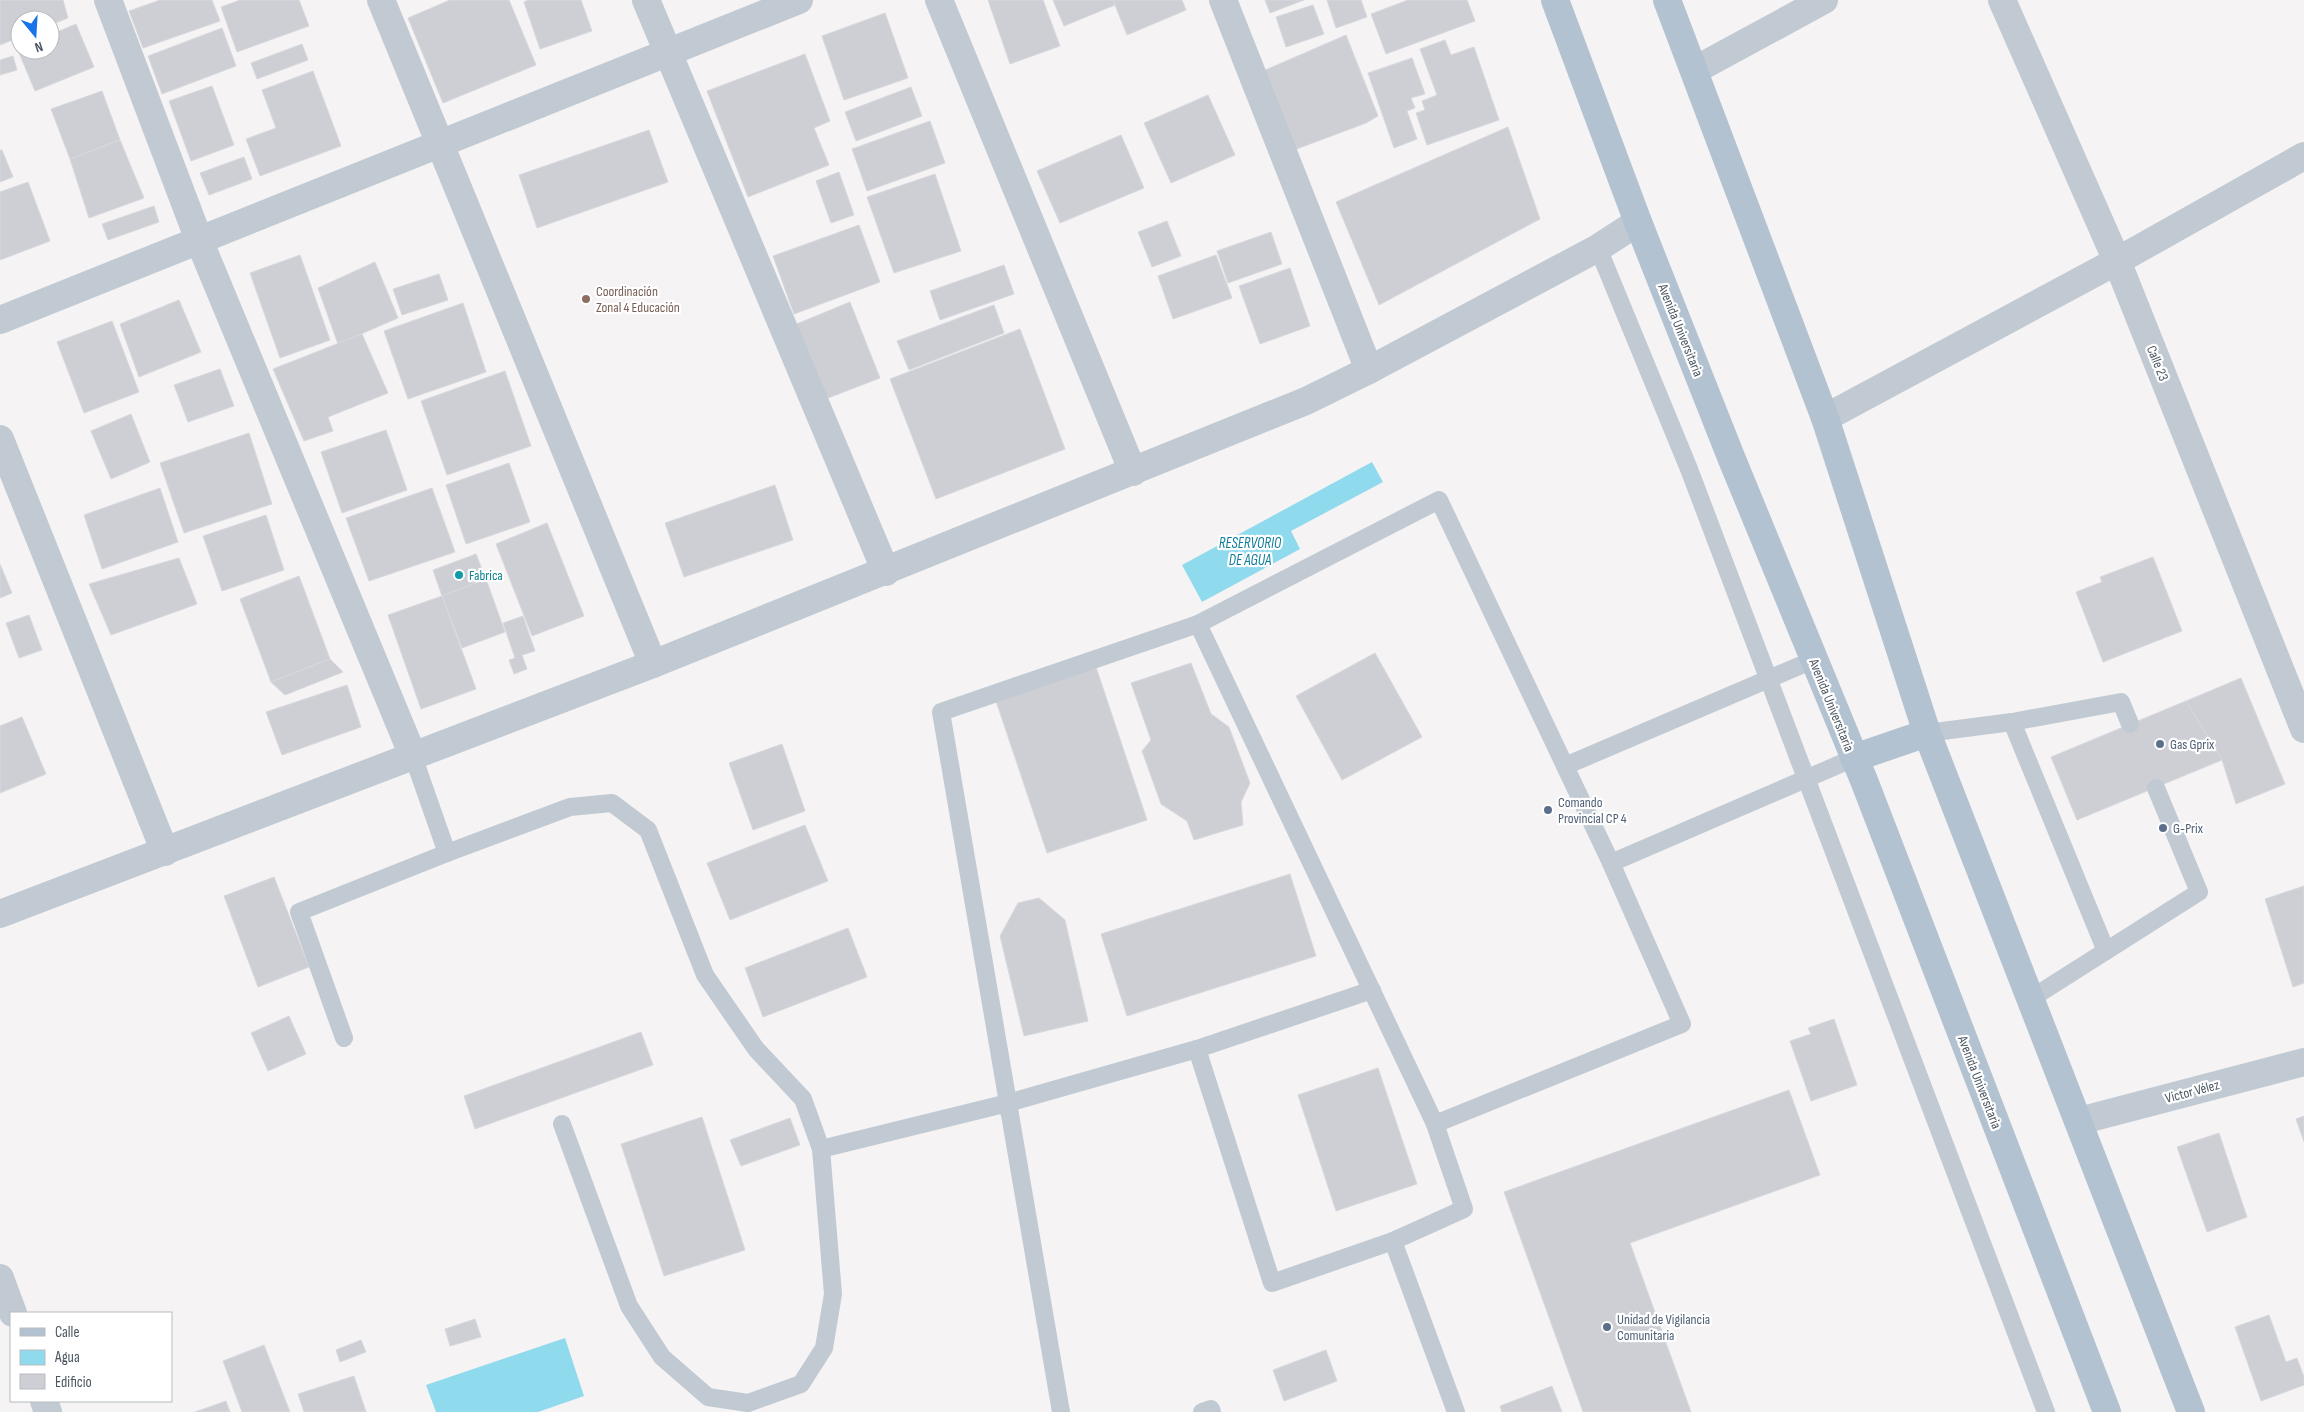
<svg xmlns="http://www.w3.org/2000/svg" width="2304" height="1412" font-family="'Sofia Sans Condensed',sans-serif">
<rect width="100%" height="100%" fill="#f5f3f3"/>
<g fill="#90daee">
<polygon points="1372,462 1383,482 1291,531 1300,549 1202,602 1182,565"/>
<polygon points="565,1338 584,1396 538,1412 436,1412 426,1385"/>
</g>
<g fill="#cdcfd5" stroke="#d7d9de">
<polygon points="0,0 63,0 68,18 50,25 50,20 20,20 20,37 0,45"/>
<polygon points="160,0 212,0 220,21 143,48 129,11"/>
<polygon points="240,0 299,0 309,26 237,52 221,7"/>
<polygon points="450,0 509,0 536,65 443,103 408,18"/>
<polygon points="529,0 581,0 592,31 540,49 524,2"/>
<polygon points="988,0 1043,0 1060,46 1010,64"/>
<polygon points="1053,0 1113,0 1115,5 1064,26"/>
<polygon points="1113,0 1182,0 1186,10 1127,35"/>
<polygon points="1265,0 1304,0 1270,13"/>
<polygon points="1327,0 1361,0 1367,17 1336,28"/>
<polygon points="1408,0 1467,0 1475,21 1386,54 1371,14"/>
<polygon points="1313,5 1324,34 1286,47 1276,17"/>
<polygon points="885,13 908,78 844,100 822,36"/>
<polygon points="76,24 94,67 35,91 17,48 20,47 20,50 50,50 50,35"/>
<polygon points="222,28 236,66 162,94 148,56"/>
<polygon points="1346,35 1378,116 1366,123 1294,150 1263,71"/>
<polygon points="1445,40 1451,55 1474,47 1499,120 1427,145 1416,113 1425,110 1422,101 1437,95 1420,49"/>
<polygon points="302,44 308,60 257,79 251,63"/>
<polygon points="805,54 830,121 814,128 829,165 748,197 707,91"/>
<polygon points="13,56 17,70 0,75 0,60"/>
<polygon points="1412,58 1425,94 1411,98 1415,108 1407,111 1417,139 1394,148 1368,73"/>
<polygon points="313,71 341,146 260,176 246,139 276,128 262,90"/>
<polygon points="212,86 234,145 191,161 169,101"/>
<polygon points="911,87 922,116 856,141 845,112"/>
<polygon points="102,91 120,140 70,159 51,109"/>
<polygon points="1208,95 1235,155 1171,183 1144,123"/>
<polygon points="930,121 945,163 867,191 852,149"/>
<polygon points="1508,127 1540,219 1379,305 1336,202"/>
<polygon points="649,130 668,182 537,228 519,175"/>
<polygon points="1121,135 1144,188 1060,223 1037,171"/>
<polygon points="120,140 144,198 89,218 70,159"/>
<polygon points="0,150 2,150 13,177 0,182"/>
<polygon points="244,157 252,179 209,195 200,173"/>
<polygon points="839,172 854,215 831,223 816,181"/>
<polygon points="935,174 961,251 894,273 867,197"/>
<polygon points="28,182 50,241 0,260 0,192"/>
<polygon points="154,206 159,222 108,240 102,224"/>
<polygon points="1167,221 1181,256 1152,267 1138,232"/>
<polygon points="859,225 880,282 794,314 773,256"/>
<polygon points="1271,232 1282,264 1228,283 1217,251"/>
<polygon points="300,255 330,340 280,358 250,273"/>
<polygon points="1216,255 1232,298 1173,319 1158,276"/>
<polygon points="375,262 398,318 338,344 318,288"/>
<polygon points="1004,265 1014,294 940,320 930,291"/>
<polygon points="1290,268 1310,326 1260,344 1239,286"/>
<polygon points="439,274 448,300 402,315 393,289"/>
<polygon points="179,300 201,352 139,377 120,324"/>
<polygon points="850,302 880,378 823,400 794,325"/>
<polygon points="463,303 486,372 408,399 384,331"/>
<polygon points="994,305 1004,333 909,370 897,341"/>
<polygon points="112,321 139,392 84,413 57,342"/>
<polygon points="1020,329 1065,449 936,499 890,379"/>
<polygon points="362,334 388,393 328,417 333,431 304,441 273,369"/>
<polygon points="220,369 234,406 188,422 174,385"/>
<polygon points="505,371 531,446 447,475 421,401"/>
<polygon points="131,414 150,462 111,479 91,431"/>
<polygon points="386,430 407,490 342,513 321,452"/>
<polygon points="249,433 272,504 184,533 160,463"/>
<polygon points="509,463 530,522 466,544 446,485"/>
<polygon points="775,485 793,540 684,577 665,523"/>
<polygon points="160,488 178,542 102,569 84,515"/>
<polygon points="432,488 455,552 369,581 346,518"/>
<polygon points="266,515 284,570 222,591 203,536"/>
<polygon points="547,523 584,616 532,636 496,544"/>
<polygon points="476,554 486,579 442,596 433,570"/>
<polygon points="2153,557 2182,631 2103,662 2076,592 2102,582 2100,577"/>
<polygon points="179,558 197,604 111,635 89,584"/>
<polygon points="0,564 12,593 0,598"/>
<polygon points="299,576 330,659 271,682 240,599"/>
<polygon points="486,579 505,632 462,648 442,596"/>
<polygon points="442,596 476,689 421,709 388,615"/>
<polygon points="29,615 42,650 19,658 6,623"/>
<polygon points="523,616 535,651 522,655 527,669 514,674 509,660 515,658 503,623"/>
<polygon points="1091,652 1147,820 1047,853 991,686"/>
<polygon points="1375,653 1422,737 1342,780 1296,696"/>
<polygon points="330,659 343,672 285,695 271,682"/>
<polygon points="1191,663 1211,714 1229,727 1250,783 1241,802 1243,825 1194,840 1187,821 1161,804 1142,751 1151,740 1131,683"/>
<polygon points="2241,678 2285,784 2236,804 2222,760 2186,701"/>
<polygon points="347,685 361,727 282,755 266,712"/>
<polygon points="2186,701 2222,760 2077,820 2051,757"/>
<polygon points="22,717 46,774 0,793 0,726"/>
<polygon points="782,744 805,811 753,830 729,763"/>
<polygon points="805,825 828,881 730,920 707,863"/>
<polygon points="1290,874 1316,956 1127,1016 1101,934"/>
<polygon points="274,877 309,967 258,987 224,896"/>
<polygon points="2304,886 2304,983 2293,987 2265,899"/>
<polygon points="1039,898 1065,920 1088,1021 1024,1036 1000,936 1018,903"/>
<polygon points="848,928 867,977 763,1017 745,968"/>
<polygon points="289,1016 306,1054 268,1071 251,1033"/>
<polygon points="1834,1019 1857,1085 1811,1101 1790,1041 1811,1034 1808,1028"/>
<polygon points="641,1032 653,1065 475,1129 464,1096"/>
<polygon points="1378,1068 1417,1184 1336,1211 1298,1095"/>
<polygon points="1789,1090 1820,1175 1630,1243 1691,1412 1583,1412 1504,1192"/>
<polygon points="2304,1116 2304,1142 2296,1119"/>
<polygon points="702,1117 745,1250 664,1276 621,1144"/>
<polygon points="790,1118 800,1145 741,1166 730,1140"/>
<polygon points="2219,1133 2247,1217 2207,1232 2177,1147"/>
<polygon points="2269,1315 2286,1362 2297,1358 2304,1377 2304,1385 2261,1401 2235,1327"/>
<polygon points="475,1319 481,1337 450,1346 445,1329"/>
<polygon points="361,1340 366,1352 340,1362 336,1350"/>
<polygon points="264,1345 290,1412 242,1412 223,1361"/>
<polygon points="1326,1350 1337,1381 1284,1401 1273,1370"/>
<polygon points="354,1376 366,1412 304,1412 298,1394"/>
<polygon points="1552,1386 1562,1412 1502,1412 1500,1406"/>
<polygon points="226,1401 230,1412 195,1412"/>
</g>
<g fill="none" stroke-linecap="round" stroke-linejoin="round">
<g stroke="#c1cad2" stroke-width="18">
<polyline points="1598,248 1689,469 2046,1412"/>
<polyline points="1198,624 1435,1124 1682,1024 1611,863 1854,758"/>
<polyline points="2012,722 2106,951"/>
<polyline points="1927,733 2012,722 2121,702 2130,724"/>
<polyline points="413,756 447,853"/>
<polyline points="1565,766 1611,863"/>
<polyline points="2032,998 2199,892 2156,788"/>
<polyline points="344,1038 299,912 447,853 570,807 612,803 648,830 705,975 756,1049 803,1099 821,1149 833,1294 824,1348 801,1384 748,1403 708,1397 662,1357 629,1306 562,1124"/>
<polyline points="1197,1049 1272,1283 1393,1241"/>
<polyline points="1009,1112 1008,1103 1197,1049 1372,990"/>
<polyline points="1435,1124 1464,1209 1393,1241 1456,1412"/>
<polyline points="821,1149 1008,1103"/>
<polyline points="1061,1412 941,712 1198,624 1439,500 1565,766 1813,660"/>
<polyline points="1202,1412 1211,1409 1212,1412"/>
</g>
<g stroke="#c1cad2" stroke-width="28">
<polyline points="108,0 199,240 413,756"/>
<polyline points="381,0 653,664"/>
<polyline points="646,0 886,572"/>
<polyline points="939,0 1133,472"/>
<polyline points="1223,0 1369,370"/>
<polyline points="2002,0 2117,261 2304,729"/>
<polyline points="1695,70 1824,0"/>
<polyline points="0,320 799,0"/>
<polyline points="1825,418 2117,261 2304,156"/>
<polyline points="0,439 165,852"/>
<polyline points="0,914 653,664 1306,401 1369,370 1598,248 1638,222"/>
<polyline points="2079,1121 2304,1062"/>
<polyline points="0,1278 13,1313"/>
<polyline points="44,1401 48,1412"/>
</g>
<g stroke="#b3c2d1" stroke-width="28">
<polyline points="1555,0 1638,222 1731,457 1865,783 2107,1412"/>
<polyline points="1667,0 1825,418 1927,733 2191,1412"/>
<polyline points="1854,758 1927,733"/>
</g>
</g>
<circle fill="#8d6e63" stroke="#fff" stroke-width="2" cx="586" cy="299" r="5"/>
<circle fill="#0f9aa8" stroke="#fff" stroke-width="2" cx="459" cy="575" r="5"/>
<g fill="#5c6f8a" stroke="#fff" stroke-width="2">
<circle cx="2160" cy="744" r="5"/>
<circle cx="1548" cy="810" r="5"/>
<circle cx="2163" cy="828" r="5"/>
<circle cx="1607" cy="1327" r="5"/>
</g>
<g text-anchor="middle" stroke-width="4.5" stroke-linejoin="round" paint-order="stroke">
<g font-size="14" fill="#785e54" stroke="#fff" text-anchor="start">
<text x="596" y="296">Coordinación<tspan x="596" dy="16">Zonal 4 Educación</tspan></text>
</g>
<g font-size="14" fill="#4a5661" stroke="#fff">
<text transform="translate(1681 330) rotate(68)" y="5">Avenida Universitaria</text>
<text transform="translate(2158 363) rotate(68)" y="5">Calle 23</text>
<text transform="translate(1832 705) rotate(68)" y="5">Avenida Universitaria</text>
<text transform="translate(1980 1082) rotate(69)" y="5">Avenida Universitaria</text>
<text transform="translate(2192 1091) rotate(-15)" y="5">Victor Vélez</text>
</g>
<g font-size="14" fill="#0d838f" stroke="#fff" text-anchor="start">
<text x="469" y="580">Fabrica</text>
</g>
<g font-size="14" fill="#4e5e75" stroke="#fff" text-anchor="start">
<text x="2170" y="749">Gas Gprix</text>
<text x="1558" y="807">Comando<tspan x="1558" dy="16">Provincial CP 4</tspan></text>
<text x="2173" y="833">G-Prix</text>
<text x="1617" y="1324">Unidad de Vigilancia<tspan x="1617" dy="16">Comunitaria</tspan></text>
</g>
<g font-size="15" font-style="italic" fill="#0c7c9b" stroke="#fff">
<text x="1250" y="548">RESERVORIO<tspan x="1250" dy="17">DE AGUA</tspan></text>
</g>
</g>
<rect x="10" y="1312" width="162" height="90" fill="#ffffff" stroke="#b7bbc0"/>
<rect x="20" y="1328" width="25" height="8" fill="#b3c2d1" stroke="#b7bbc0"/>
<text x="55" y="1337" font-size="15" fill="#4a5661">Calle</text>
<rect x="20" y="1350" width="25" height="15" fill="#90daee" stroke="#b7bbc0"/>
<text x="55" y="1362" font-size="15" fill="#4a5661">Agua</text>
<rect x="20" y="1374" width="25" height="15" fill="#cdcfd5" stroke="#b7bbc0"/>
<text x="55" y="1387" font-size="15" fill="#4a5661">Edificio</text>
<g transform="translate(35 35) rotate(162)"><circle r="24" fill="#ffffff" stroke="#b7bbc0"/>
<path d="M0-4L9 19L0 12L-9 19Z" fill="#1a73e8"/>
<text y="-8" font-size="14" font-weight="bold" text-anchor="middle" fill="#4a5661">N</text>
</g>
</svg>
